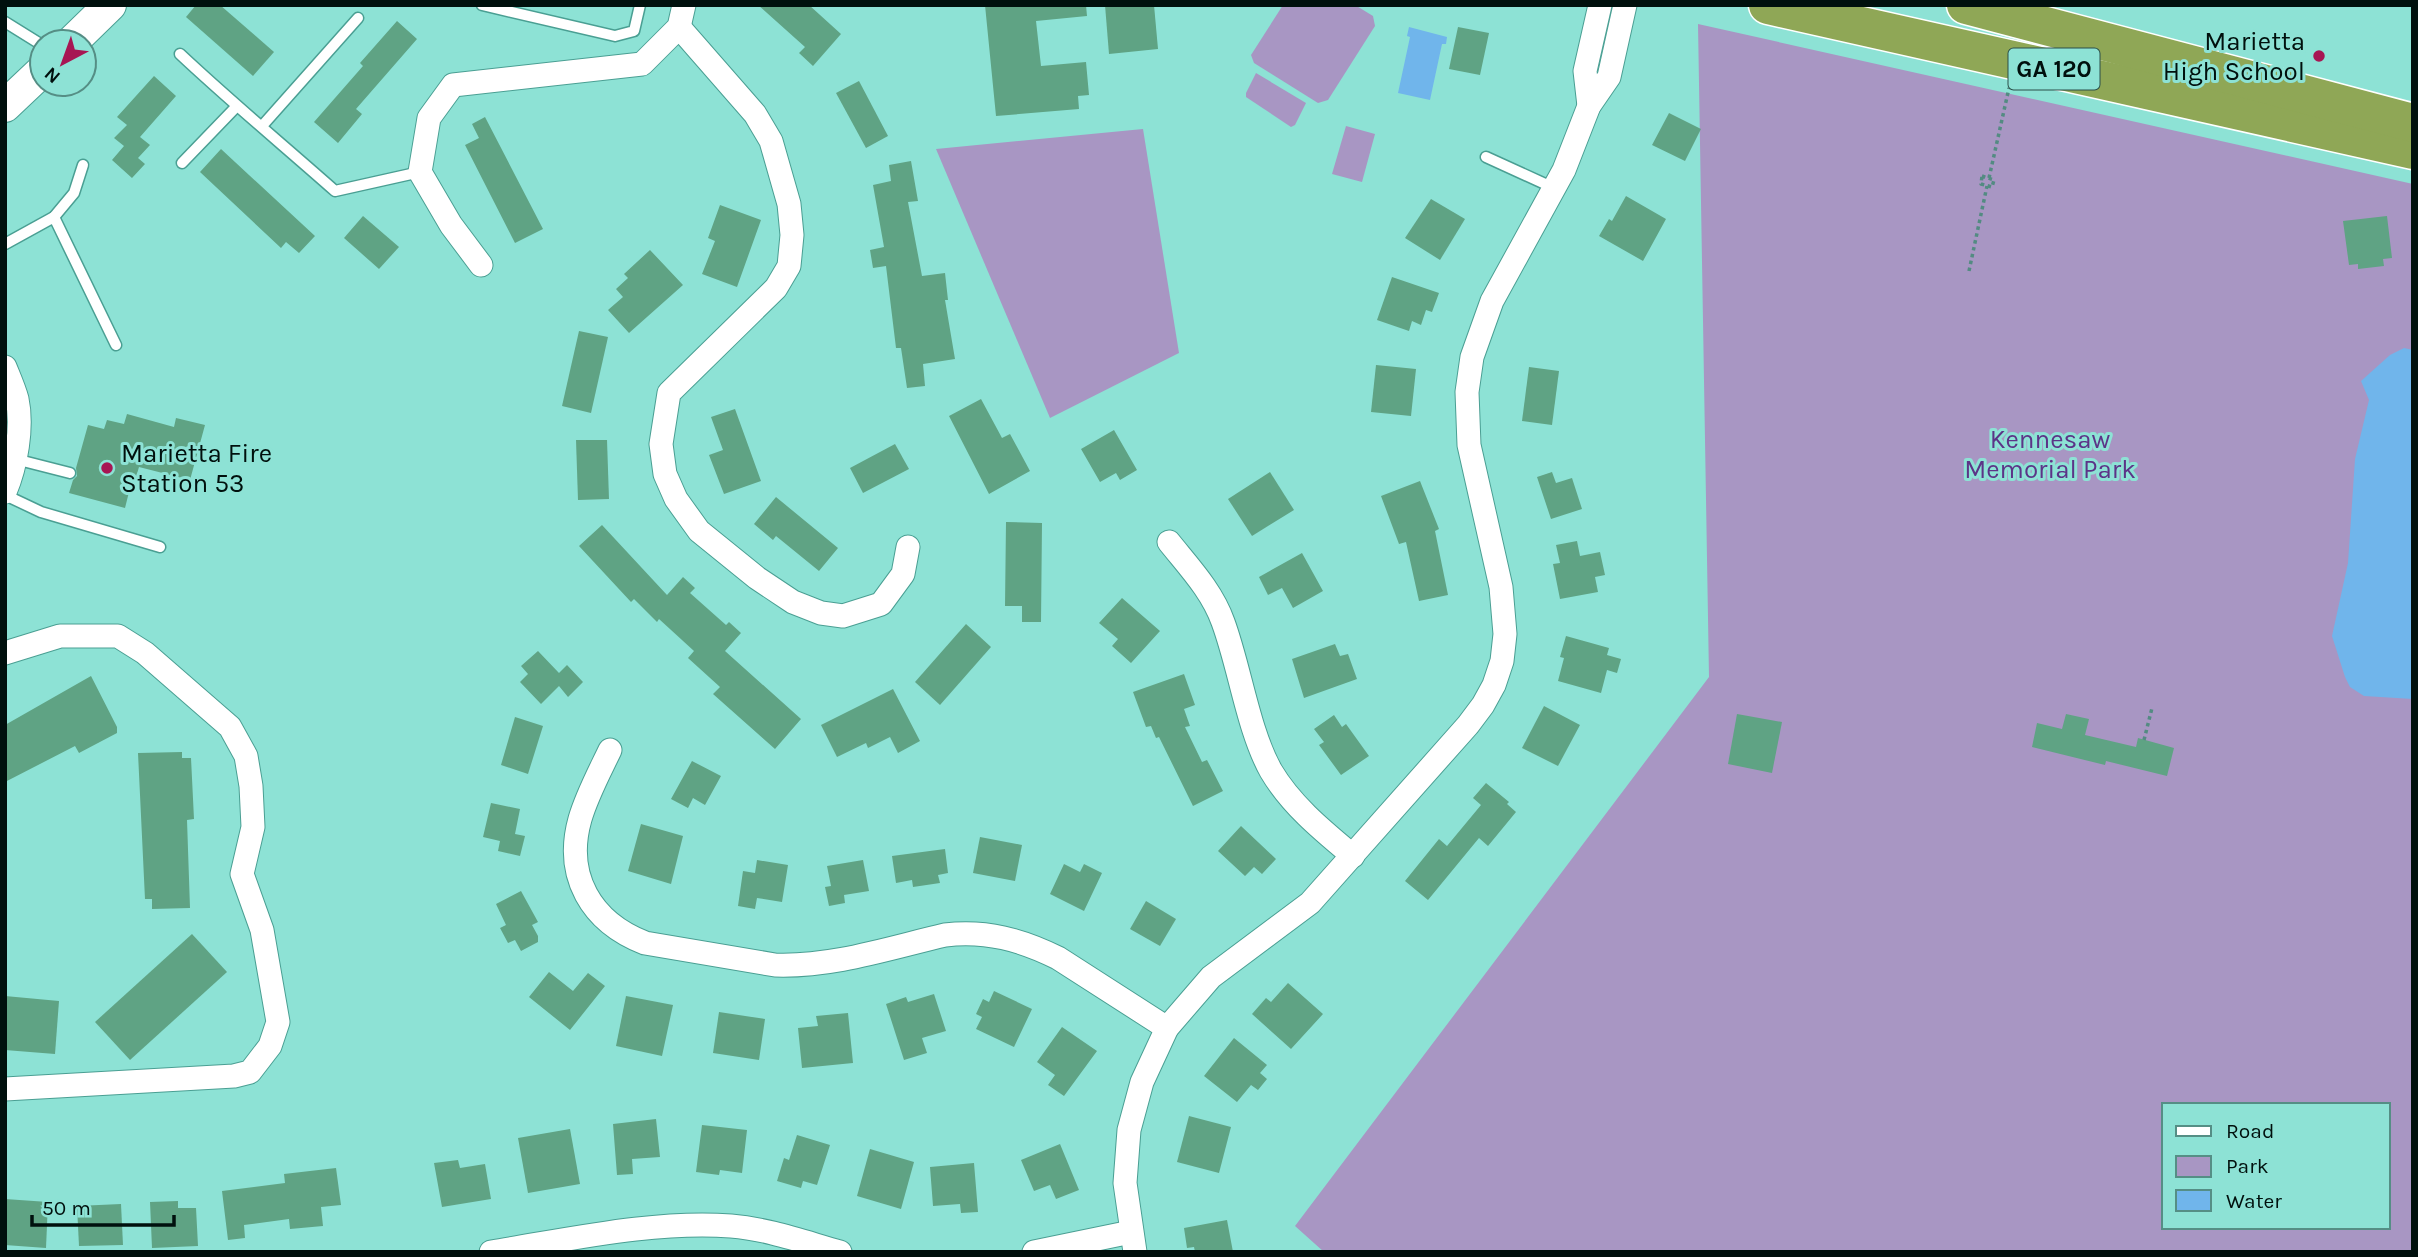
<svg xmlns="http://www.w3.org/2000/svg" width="2418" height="1257" font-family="Karla,sans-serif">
<rect width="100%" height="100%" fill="#8de2d5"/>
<g fill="#a896c3" fill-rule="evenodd">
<polygon points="1283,5 1355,5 1373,16 1375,26 1328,100 1318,103 1254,63 1251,55"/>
<path d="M1698,24L2413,184V1252H1324L1295,1226L1709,677ZM2164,1105H2388V1227H2164Z"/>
<polygon points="1256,73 1306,103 1295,125 1291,127 1246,97 1246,93"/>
<polygon points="1346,126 1375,134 1362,182 1332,174"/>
<polygon points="1143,129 1179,353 1050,418 936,149"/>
</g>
<g fill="#70b5eb">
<polygon points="1409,27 1447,37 1446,44 1442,44 1430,100 1398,93 1410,37 1407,36"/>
<polygon points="2404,348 2413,350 2413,699 2364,696 2350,687 2345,677 2332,636 2348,563 2355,459 2369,400 2361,381 2390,355"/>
</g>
<g fill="#5fa384">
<polygon points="196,5 220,5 274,52 253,76 186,17"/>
<polygon points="758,5 809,5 841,34 813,66 799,53 805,47"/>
<polygon points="985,5 1086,5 1087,16 1036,21 1041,66 1086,62 1089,95 1078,96 1079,109 996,116"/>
<polygon points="1105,5 1154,5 1158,49 1109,54"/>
<polygon points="397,21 417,39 356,109 362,114 338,143 314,122 363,66 360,63"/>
<polygon points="1458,27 1489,33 1480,75 1449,69"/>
<polygon points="154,76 176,96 140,137 150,145 138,158 145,164 132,178 112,160 124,146 114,138 127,125 117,117"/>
<polygon points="859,81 888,136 866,148 836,93"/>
<polygon points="1669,113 1701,129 1685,161 1652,145"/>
<polygon points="485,117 543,229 515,243 465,145 479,138 472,124"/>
<polygon points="221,149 315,236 299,253 286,242 281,248 200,172"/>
<polygon points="911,161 918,201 908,202 922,276 945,273 948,300 945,300 955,359 923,364 925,386 907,388 901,348 896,348 886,266 873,268 870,250 884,247 873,185 891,181 889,165"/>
<polygon points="1626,196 1666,219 1643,261 1599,236 1609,219 1612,221"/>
<polygon points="1431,199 1465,219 1440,260 1405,238"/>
<polygon points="720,205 761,220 737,287 702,274 715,241 708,238"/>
<polygon points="363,216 399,247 379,269 344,238"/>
<polygon points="2387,216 2392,258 2383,259 2384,266 2358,269 2358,264 2349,265 2343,221"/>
<polygon points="650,250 683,285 629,333 608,310 623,297 616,289 628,278 624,274"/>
<polygon points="1392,277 1439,293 1432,312 1426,310 1421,325 1412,321 1409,331 1377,320"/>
<polygon points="579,331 608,337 591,413 562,406"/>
<polygon points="1376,365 1416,369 1411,416 1371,412"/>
<polygon points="1529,367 1559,371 1552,425 1522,421"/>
<polygon points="981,399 1002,438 1010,434 1030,471 989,494 949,416"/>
<polygon points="735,409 761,481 724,494 709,455 723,450 711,417"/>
<polygon points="127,414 174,427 176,418 205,425 190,480 139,467 136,477 133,476 125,508 69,493 73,480 77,476 76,468 88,425 104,429 107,420 124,424"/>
<polygon points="1114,430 1137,470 1120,480 1116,473 1100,482 1081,449"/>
<polygon points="576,440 607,440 609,499 578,500"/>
<polygon points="895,444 909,469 863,493 850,468"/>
<polygon points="1270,472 1294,510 1252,536 1228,499"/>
<polygon points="1552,472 1556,483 1572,478 1582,509 1551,519 1537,477"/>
<polygon points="1420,481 1439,529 1435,531 1448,595 1419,601 1406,542 1399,544 1381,496"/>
<polygon points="776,497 838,548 819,571 776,536 773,540 754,524"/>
<polygon points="1006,522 1042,523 1041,622 1022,622 1022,606 1005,606"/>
<polygon points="602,525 667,595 683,577 695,588 690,593 726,625 729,622 741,633 725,651 801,719 775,749 713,694 720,687 688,658 694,651 659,619 657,622 634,599 631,602 579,546"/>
<polygon points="1577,541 1580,556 1600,552 1605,575 1595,577 1598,592 1560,599 1553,564 1560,563 1556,545"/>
<polygon points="1302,553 1323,591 1293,608 1282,588 1268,595 1259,577"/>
<polygon points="1122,598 1160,631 1131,663 1112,646 1118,639 1099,623"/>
<polygon points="966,624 991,647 940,705 915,682"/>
<polygon points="1566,636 1609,648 1607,655 1621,659 1617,673 1607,670 1601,693 1558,681 1564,658 1560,657"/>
<polygon points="1335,644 1340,656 1348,654 1357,679 1304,698 1292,659"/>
<polygon points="538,651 559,673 567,665 583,682 568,697 559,686 541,704 520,682 528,674 521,666"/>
<polygon points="1184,674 1195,705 1184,709 1190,726 1185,727 1202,762 1207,760 1223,791 1193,806 1159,737 1156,738 1151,726 1146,727 1133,692"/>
<polygon points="91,676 117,727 117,733 79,753 75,746 5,782 5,725"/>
<polygon points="893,689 920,741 898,753 890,737 868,748 866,743 837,757 821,725"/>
<polygon points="1544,706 1580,725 1558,766 1522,748"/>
<polygon points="1737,714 1782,722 1772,773 1728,764"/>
<polygon points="2066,714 2089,719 2085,735 2136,747 2138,738 2174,748 2167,776 2106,761 2105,765 2032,747 2037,723 2062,729"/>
<polygon points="1334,715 1342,727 1346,724 1369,756 1341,775 1319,745 1324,742 1314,729"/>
<polygon points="515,717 543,726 528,774 501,765"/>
<polygon points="182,752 182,758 191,758 194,819 187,820 190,908 152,909 152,899 145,899 138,753"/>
<polygon points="692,761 721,776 705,805 693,798 688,808 671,799"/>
<polygon points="1486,783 1509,802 1507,804 1516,812 1488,846 1479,838 1428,900 1405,881 1439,839 1447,846 1481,805 1473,798"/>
<polygon points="491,803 520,809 515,834 525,836 520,856 498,851 500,841 483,837"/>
<polygon points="641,824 683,836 671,884 628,871"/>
<polygon points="1241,826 1276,859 1262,874 1254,867 1245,876 1218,851"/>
<polygon points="980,837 1022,845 1015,881 973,873"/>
<polygon points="945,849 948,873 938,875 940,883 913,887 912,880 896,883 892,856"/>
<polygon points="757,860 788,865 782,902 757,898 755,909 738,906 743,871 755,873"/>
<polygon points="863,860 869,891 844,895 845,903 829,906 825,887 831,886 827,866"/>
<polygon points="1064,864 1080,872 1084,864 1102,873 1084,911 1050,894"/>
<polygon points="521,891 538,922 532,925 538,936 538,942 521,951 515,940 508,943 500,928 506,925 496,904"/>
<polygon points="1146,901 1176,919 1160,946 1130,929"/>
<polygon points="192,934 227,972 130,1060 95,1022"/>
<polygon points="549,972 573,991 588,973 605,986 570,1030 529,997"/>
<polygon points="1288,983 1323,1014 1291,1049 1252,1014 1266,998 1271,1002"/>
<polygon points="994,991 1032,1009 1014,1047 976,1029 982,1017 976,1014 983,999 989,1002"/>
<polygon points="934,994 946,1031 922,1038 927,1053 904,1060 886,1004 906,997 908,1002"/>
<polygon points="5,996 59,1001 55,1054 5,1050"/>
<polygon points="626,996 673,1005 662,1056 616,1046"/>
<polygon points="719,1012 765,1019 759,1060 713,1053"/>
<polygon points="848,1013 853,1063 802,1068 798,1028 818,1026 816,1016"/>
<polygon points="1062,1027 1097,1051 1064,1096 1048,1085 1055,1075 1037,1062"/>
<polygon points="1234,1038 1267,1065 1260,1073 1267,1079 1258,1090 1251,1085 1237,1102 1204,1076"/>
<polygon points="1189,1116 1231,1127 1219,1173 1177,1162"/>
<polygon points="656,1119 660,1157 632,1159 633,1174 617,1175 613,1124"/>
<polygon points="702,1125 747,1130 742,1173 720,1170 719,1175 696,1172"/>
<polygon points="570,1129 580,1184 528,1193 518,1138"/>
<polygon points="797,1135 830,1145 817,1185 803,1181 801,1188 777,1181 784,1158 789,1160"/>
<polygon points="1060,1144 1079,1190 1056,1199 1050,1185 1034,1191 1021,1160"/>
<polygon points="870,1149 914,1162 901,1209 857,1196"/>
<polygon points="458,1160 460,1168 485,1164 491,1199 442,1207 434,1163"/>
<polygon points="974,1163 978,1212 961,1213 960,1204 933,1206 930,1167"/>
<polygon points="336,1168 341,1205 321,1207 323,1226 290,1229 289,1219 244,1225 245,1238 228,1240 222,1191 285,1183 284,1174"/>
<polygon points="5,1199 48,1202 46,1248 5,1245"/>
<polygon points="178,1201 178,1208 196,1208 198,1246 152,1248 150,1202"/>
<polygon points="121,1204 123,1245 79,1246 77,1206"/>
<polygon points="1227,1220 1233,1252 1195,1252 1194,1247 1187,1248 1184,1228"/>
</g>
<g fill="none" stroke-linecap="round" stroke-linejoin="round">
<defs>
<g id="lane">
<polyline points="482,5 615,36 634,31 640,5"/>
<polyline points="5,22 42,45"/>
<path d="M180,54C230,101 283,145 335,191L420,172"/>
<polyline points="262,126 358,18"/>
<polyline points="1486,157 1554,188"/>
<polyline points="182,163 236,107"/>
<polyline points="54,217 74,193 83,165"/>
<polyline points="5,244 54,217 116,345"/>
<polyline points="15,459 70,473"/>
<polyline points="5,495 41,512 160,547"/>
</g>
<g id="street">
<polyline points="679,27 755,114 771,141 789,204 792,235 789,266 776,288 669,393 661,444 665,474 676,499 699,531 757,578 793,602 821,613 843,616 881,604 903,574 908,547"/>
<polyline points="1589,106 1585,71 1600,5"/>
<polyline points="481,265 451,225 420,172 429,118 453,85 642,64 679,27 684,5"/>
<path d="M5,367C9,377 14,388 17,399C23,427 16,466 5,492"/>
<path d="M1169,542C1189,567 1212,591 1223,622C1240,668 1248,730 1271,771C1291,805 1323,831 1353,856"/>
<polyline points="5,653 60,636 118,636 145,653 230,727 246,756 251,786 253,827 242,874 262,930 278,1022 270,1046 250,1072 234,1076 5,1089"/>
<path d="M610,750C599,773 587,795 580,819C564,876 591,922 645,943L775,965C833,967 889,948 945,935C986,930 1022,940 1058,958L1167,1028"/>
<path d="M491,1252C567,1240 655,1220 731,1226C768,1229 804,1242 840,1252"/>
<polyline points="1034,1252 1131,1232"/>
<polyline points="1135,1252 1125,1183 1129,1130 1142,1082 1167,1028 1211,977 1310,903 1468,725 1483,705 1494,685 1502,661 1505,634 1501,587 1469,445 1467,392 1472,357 1492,301 1564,170 1589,106 1609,77 1625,5"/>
</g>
<g id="secondary">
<polyline points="72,42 110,5"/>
<polyline points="5,106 42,71"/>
</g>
<g id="highway">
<polyline points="1768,5 2413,150"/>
<polyline points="1966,5 2413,123"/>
</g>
</defs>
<use href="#lane" stroke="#4a9f93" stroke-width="13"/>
<use href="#street" stroke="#4a9f93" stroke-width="25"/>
<use href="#secondary" stroke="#4a9f93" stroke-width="34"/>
<use href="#highway" stroke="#fff" stroke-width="41"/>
<g stroke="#538b82" stroke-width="3.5" stroke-dasharray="3.5 3.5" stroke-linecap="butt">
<polygon points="1982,176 1994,180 1992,187 1981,184"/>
<polyline points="1989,178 2009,88"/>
<polyline points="1969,271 1987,186"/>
<polyline points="2144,740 2152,708"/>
</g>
<use href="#lane" stroke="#fff" stroke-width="10"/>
<use href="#street" stroke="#fff" stroke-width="23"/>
<use href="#secondary" stroke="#fff" stroke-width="32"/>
<use href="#highway" stroke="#8fa756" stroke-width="38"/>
</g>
<g fill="#a71653" stroke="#8de2d5" stroke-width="2.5">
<circle cx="2319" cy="56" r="7"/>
<circle cx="107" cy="468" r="7"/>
</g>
<g text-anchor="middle" stroke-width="6" stroke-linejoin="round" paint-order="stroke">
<rect fill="#8de2d5" stroke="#2a4f49" stroke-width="2" x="2008.5" y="48.5" width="91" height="41" rx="5"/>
<g font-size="24" font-weight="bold" fill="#00100d">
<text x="2054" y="77">GA 120</text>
</g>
<g font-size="26" fill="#00100d" stroke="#8de2d5" text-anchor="end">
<text x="2305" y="50">Marietta<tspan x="2305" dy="30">High School</tspan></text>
<text x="121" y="462" text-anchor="start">Marietta Fire<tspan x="121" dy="30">Station 53</tspan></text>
</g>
<g font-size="26" fill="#5c3487" stroke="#8de2d5">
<text x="2050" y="448">Kennesaw<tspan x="2050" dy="30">Memorial Park</tspan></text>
</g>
</g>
<rect width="2418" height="1257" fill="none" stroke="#00100d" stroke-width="14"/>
<rect x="2162" y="1103" width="228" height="126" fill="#8de2d5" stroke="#558e85" stroke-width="2"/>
<rect x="2176" y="1126" width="35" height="10" fill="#ffffff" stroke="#558e85" stroke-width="2"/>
<text x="2226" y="1138" font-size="21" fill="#00100d">Road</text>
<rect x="2176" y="1156" width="35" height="21" fill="#a896c3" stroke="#558e85" stroke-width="2"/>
<text x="2226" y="1173" font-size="21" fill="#00100d">Park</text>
<rect x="2176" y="1190" width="35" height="21" fill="#70b5eb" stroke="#558e85" stroke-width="2"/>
<text x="2226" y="1208" font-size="21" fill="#00100d">Water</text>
<g transform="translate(63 63) rotate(221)"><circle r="33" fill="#8de2d5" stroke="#558e85" stroke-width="2"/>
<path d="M0-5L12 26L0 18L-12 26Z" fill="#a71653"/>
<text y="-10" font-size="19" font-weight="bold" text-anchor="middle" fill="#00100d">N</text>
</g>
<path d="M32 1215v10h142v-10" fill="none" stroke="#00100d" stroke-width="3.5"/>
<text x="42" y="1215" font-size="21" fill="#00100d" stroke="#8de2d5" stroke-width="5" paint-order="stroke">50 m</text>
</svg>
